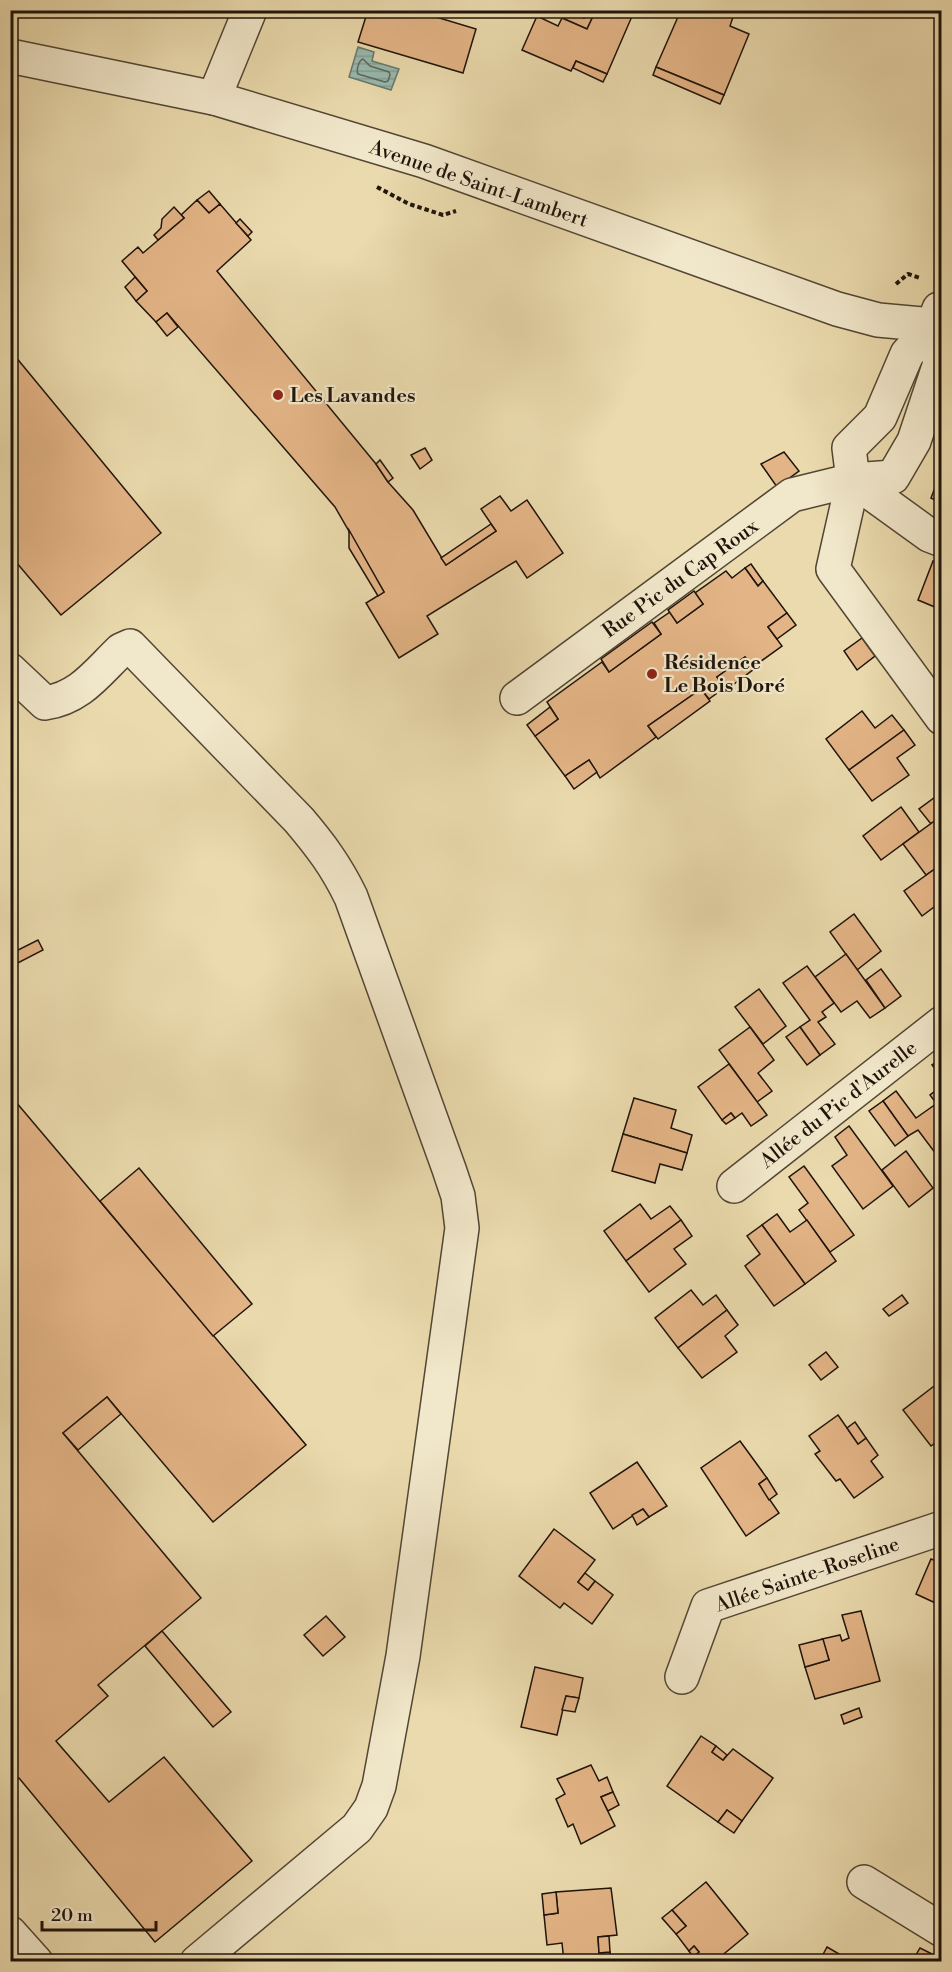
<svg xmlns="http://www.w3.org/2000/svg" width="952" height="1972" font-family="'Libre Bodoni',serif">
<defs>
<pattern id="water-rules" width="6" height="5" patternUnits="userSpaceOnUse" patternTransform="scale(1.5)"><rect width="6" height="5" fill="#98baaf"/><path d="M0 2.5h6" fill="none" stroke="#839f95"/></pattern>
</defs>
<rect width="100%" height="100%" fill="#eadaad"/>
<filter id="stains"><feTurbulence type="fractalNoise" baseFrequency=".00333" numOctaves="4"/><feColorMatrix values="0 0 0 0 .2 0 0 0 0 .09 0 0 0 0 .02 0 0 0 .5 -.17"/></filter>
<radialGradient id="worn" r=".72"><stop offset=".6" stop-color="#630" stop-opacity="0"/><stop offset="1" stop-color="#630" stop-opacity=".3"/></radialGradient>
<polygon fill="url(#water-rules)" stroke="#68786d" stroke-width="1.5" points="358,47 374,52 372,61 399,69 391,90 349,77"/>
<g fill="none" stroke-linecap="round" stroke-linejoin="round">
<path stroke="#5c675d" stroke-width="1.5" d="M363,59L370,66L389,72L390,75L388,81L385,82L358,74C356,70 359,60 363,59Z"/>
</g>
<g fill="#e3b486" stroke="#1f140b" stroke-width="1.5">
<polygon points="368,10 413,10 476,29 463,73 358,42"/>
<polygon points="565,10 584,18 588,10 596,10 587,29 562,18"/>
<polygon points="596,10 624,10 633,14 607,74 576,61 571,71 522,50 537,16 558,26 562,18 587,29"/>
<polygon points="681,10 727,10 734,14 730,26 749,34 724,95 656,67"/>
<polygon points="576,61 607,74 603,82 573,68"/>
<polygon points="656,67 724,95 720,104 653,75"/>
<polygon points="209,191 220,204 209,213 197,200"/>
<polygon points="197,200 209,213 220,204 251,240 217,271 376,464 388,482 413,510 446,565 496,531 481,509 500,496 511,511 527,500 563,553 527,578 516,561 427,616 438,634 399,658 366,603 384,592 335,507 167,313 156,322 136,301 147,291 122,261 138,247 143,253 184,218 181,215"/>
<polygon points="174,207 184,218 158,240 154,235 161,228 162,219"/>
<polygon points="240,219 252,232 248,236 236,223"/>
<polygon points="135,277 147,291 136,301 125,287"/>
<polygon points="167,313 178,327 167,336 156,322"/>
<polygon points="10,350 161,533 61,615 10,555"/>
<polygon points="425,448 432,460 420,469 411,455"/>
<polygon points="784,452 799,471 777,487 761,464"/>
<polygon points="380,460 393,478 388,482 376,464"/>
<polygon points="942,469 942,503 931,498"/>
<polygon points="491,524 496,531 446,565 441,558"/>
<polygon points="349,530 384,592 378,596 349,548"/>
<polygon points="933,561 942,564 942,610 918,600"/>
<polygon points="751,564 763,581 758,586 745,568"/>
<polygon points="745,568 758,586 763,581 787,613 768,627 782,646 753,667 745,657 717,677 724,688 709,699 701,689 648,726 656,737 600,778 589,760 565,776 535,736 558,719 547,702 602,662 609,672 661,634 654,623 670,612 677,623 703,604 695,593 726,571 732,578"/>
<polygon points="694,591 703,604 677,623 668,610"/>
<polygon points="787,613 796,625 777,639 768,627"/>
<polygon points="652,622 661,634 609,672 601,659"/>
<polygon points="862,638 875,656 857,670 844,651"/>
<polygon points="745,657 754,669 726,690 717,677"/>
<polygon points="701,689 710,701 658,739 648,726"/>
<polygon points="550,707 558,719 535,736 527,725"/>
<polygon points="862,711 875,728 892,715 904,730 849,770 826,739"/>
<polygon points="904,730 915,745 897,758 909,775 872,801 849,770"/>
<polygon points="589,760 597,772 574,789 565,776"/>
<polygon points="942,792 942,816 931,824 919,809"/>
<polygon points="901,807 919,832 881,860 863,836"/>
<polygon points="940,817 942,819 942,864 926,875 903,844"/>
<polygon points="939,866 942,870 942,901 922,916 904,891"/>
<polygon points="854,914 881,951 857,970 830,932"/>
<polygon points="38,940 43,950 10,967 10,954"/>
<polygon points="846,954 885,1008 870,1018 857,1001 841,1012 815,977"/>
<polygon points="807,966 834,1003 822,1012 826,1017 818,1022 835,1044 820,1055 800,1027 810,1020 783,983"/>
<polygon points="881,969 901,996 885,1008 866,980"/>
<polygon points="759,989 786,1026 763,1044 735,1007"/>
<polygon points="750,1027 774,1060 758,1073 772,1091 757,1102 719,1050"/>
<polygon points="800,1027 820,1055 807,1065 786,1037"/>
<polygon points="942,1058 942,1077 932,1065"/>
<polygon points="729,1064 767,1115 751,1126 742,1113 735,1118 731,1113 722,1120 698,1087"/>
<polygon points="942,1086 942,1111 930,1095"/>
<polygon points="896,1091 916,1118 936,1104 942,1111 942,1162 918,1130 908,1136 883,1101"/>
<polygon points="10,1095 306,1445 213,1522 107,1397 63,1433 201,1598 98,1685 108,1696 56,1741 109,1802 164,1757 252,1861 155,1942 19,1778 10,1785 10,1292 15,1288 10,1283"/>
<polygon points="634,1098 676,1110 671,1128 692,1135 687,1153 623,1134"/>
<polygon points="883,1101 908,1136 895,1146 869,1111"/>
<polygon points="731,1113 735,1118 726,1124 722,1120"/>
<polygon points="849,1126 893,1186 863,1209 832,1166 847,1155 835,1137"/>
<polygon points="623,1134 687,1153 682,1170 660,1164 655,1183 612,1171"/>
<polygon points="906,1151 933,1188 909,1207 882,1170"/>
<polygon points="804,1166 854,1235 830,1252 799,1210 808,1203 789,1177"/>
<polygon points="139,1168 252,1304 213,1336 100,1201"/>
<polygon points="640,1204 651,1219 670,1206 681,1220 626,1261 604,1231"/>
<polygon points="777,1214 790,1232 807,1220 836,1261 805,1284 762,1225"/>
<polygon points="681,1220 692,1236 674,1249 686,1264 649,1292 626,1261"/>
<polygon points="762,1225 805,1284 774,1306 745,1266 760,1254 747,1236"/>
<polygon points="691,1290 703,1305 716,1295 727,1310 678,1348 655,1318"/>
<polygon points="902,1295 908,1303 889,1316 883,1309"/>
<polygon points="727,1310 738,1325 725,1336 737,1352 702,1378 678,1348"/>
<polygon points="826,1352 838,1367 821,1380 809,1365"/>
<polygon points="942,1380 942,1438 931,1446 903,1410"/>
<polygon points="107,1397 121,1414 78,1450 63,1433"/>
<polygon points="838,1415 858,1444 866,1438 878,1455 871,1461 883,1477 854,1498 840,1479 836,1481 815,1454 820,1451 809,1436"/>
<polygon points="855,1422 866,1438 858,1444 847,1428"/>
<polygon points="740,1441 767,1478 759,1484 779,1513 746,1536 701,1468"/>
<polygon points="637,1462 667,1506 649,1517 643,1509 613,1529 590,1493"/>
<polygon points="767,1478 777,1494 769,1500 759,1484"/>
<polygon points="643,1509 649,1517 637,1525 632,1515"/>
<polygon points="554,1529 595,1560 578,1582 588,1590 595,1581 613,1595 592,1624 564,1603 560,1608 519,1576"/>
<polygon points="931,1559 942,1563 942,1606 916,1594"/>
<polygon points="585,1573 595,1581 588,1590 578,1582"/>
<polygon points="861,1611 880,1681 815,1699 805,1667 829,1660 822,1639 840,1635 842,1641 849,1638 842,1615"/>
<polygon points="326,1616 345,1637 323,1656 304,1635"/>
<polygon points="162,1631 231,1712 213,1727 145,1646"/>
<polygon points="823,1639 829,1660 805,1667 799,1645"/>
<polygon points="535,1667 583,1678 579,1698 566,1696 557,1735 521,1727"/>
<polygon points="566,1696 579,1698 575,1712 562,1710"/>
<polygon points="859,1708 862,1717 844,1724 841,1715"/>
<polygon points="701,1736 716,1746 712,1752 723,1760 733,1749 773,1778 742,1821 727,1810 718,1822 667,1786"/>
<polygon points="716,1746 727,1755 723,1760 712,1752"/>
<polygon points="591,1765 599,1781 607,1777 613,1792 601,1797 615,1826 581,1844 573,1824 568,1827 556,1799 565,1794 557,1779"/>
<polygon points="613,1792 619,1805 608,1811 601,1797"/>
<polygon points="727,1810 742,1821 734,1833 718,1822"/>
<polygon points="706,1882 748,1934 714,1962 697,1962 693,1957 699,1952 694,1946 689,1951 676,1934 686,1926 672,1910"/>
<polygon points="611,1888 617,1935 598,1937 599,1953 610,1952 611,1962 564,1962 562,1943 547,1945 544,1915 558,1913 556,1892"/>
<polygon points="556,1892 558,1913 544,1915 542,1894"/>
<polygon points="672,1910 686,1926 676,1934 662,1918"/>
<polygon points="609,1936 610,1952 599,1953 598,1937"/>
<polygon points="694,1946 699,1952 693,1957 689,1951"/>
<polygon points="827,1947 853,1962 819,1962"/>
<polygon points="920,1948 942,1959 941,1962 912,1962"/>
</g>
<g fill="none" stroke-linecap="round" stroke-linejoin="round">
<defs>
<g id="minor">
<polyline points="10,56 214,98 424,161 837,309 878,320 933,325 942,328"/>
<polyline points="214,98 250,10"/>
<polyline points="939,309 933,325 907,354 880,417 849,448 853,480 833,569 942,718"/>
<polyline points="853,480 929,535 942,540"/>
<path d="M10,670L45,703C80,698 97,673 121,650L130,646L299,820C321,846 336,866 351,897L449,1169L458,1196L462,1228L403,1656L379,1786L371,1808L357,1828L197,1962"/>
<polyline points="517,698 792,495 853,480 893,477 914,441 940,363 933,325"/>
<polyline points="734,1186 942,1023"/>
<polyline points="682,1677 708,1606 942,1528"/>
<polyline points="864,1882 942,1930"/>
<polyline points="10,1933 36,1962"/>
</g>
</defs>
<use href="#minor" stroke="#524634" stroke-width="36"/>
<g stroke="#1f140b" stroke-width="4" stroke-dasharray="4.5 3" stroke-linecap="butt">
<polyline points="377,187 409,204 443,215 456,211"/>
<polyline points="896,284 908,274 920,278"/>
</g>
<use href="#minor" stroke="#f1e7ca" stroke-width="33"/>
</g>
<g fill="#8f2418" stroke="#f1e7ca" stroke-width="2">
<circle cx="278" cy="395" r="6"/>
<circle cx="652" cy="674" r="6"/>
</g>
<g text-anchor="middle" stroke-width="4.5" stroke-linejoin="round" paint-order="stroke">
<g font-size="20" fill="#1f140b" stroke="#f1e7ca">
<text transform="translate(479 183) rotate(19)" y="7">Avenue de Saint-Lambert</text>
<text transform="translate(680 578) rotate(-36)" y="7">Rue Pic du Cap Roux</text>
<text transform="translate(838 1104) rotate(-38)" y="7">Allée du Pic d'Aurelle</text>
<text transform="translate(807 1574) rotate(-19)" y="7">Allée Sainte-Roseline</text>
</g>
<g font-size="20" font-weight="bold" fill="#1f140b" stroke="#f1e7ca" text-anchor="start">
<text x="290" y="402">Les Lavandes</text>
<text x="664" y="669">Résidence<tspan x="664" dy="23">Le Bois Doré</tspan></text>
</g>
</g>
<rect width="952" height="1972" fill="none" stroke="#eadaad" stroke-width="36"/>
<rect x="12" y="12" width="928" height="1948" fill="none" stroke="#1f140b" stroke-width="3"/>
<rect x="18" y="18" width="916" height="1936" fill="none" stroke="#1f140b" stroke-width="1.5"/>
<path d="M42 1921v9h114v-9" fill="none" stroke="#1f140b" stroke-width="3"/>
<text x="51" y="1921" font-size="18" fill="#1f140b" stroke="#f1e7ca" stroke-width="4.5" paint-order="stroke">20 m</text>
<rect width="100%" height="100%" filter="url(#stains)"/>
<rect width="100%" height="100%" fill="url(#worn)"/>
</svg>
